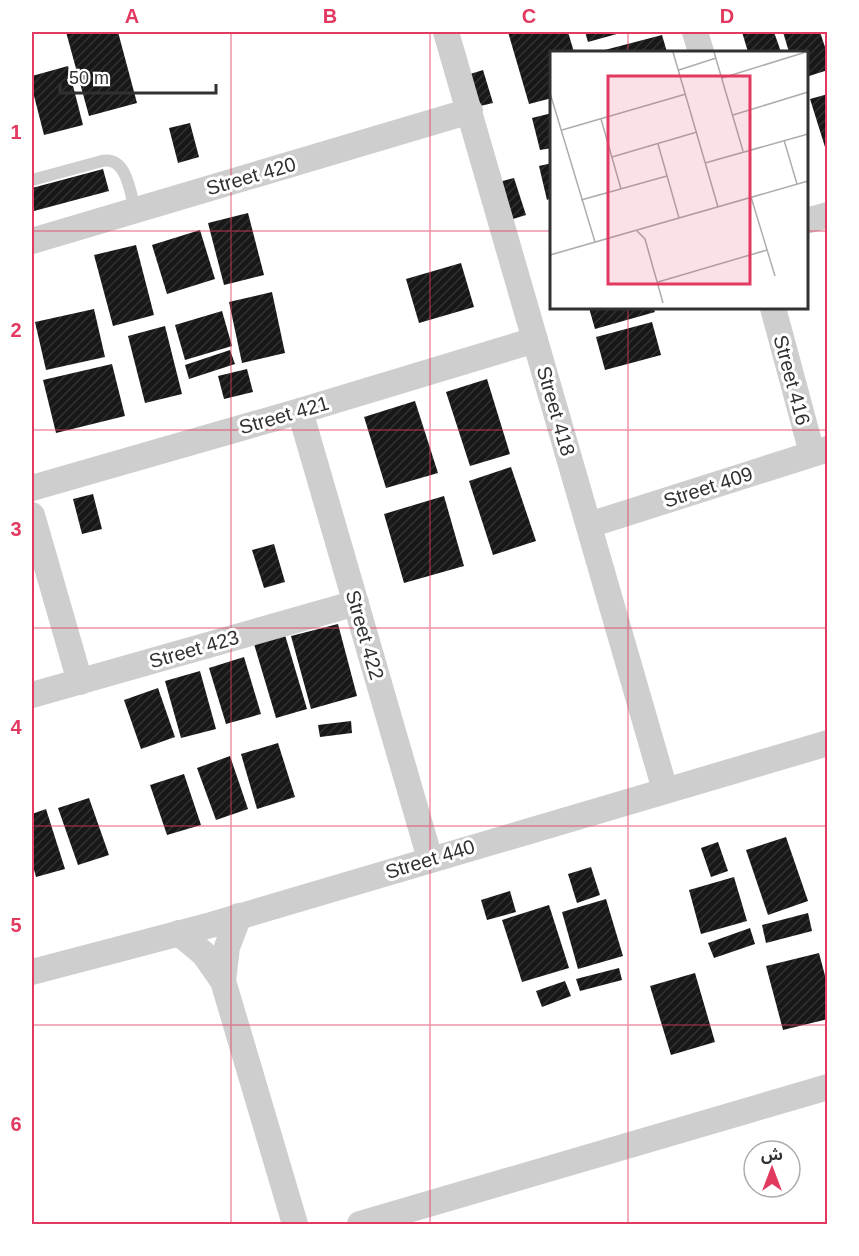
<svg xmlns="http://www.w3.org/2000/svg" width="859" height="1256" font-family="Arial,'Noto Sans Arabic',sans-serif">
<defs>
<pattern id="building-hatch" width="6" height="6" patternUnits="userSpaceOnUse" patternTransform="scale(1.5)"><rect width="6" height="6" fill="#181818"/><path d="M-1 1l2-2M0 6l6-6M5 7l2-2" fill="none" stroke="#313131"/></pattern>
</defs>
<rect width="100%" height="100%" fill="#fff"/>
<g fill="url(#building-hatch)">
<polygon points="66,32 118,32 137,103 89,116"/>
<polygon points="508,32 568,32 574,52 552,52 552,98 529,104"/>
<polygon points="585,32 624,32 588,42"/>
<polygon points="742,32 774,32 781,52 748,52"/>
<polygon points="783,32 820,32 828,56 828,70 806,77 806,52 789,52"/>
<polygon points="662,35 667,52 597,52"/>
<polygon points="68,66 83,125 44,135 32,88 32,76"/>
<polygon points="483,70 493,103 476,107 467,75"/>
<polygon points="828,94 828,146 825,147 810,99"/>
<polygon points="552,113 552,148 540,150 532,118"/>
<polygon points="190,123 199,157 178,163 169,128"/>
<polygon points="552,163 552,198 547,200 539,166"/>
<polygon points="103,169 109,191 34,211 32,188"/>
<polygon points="514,178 526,215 506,221 495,183"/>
<polygon points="248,213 264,275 224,285 208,223"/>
<polygon points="200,230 215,279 167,294 152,245"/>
<polygon points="136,245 154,315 113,326 94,255"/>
<polygon points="461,263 474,307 419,323 406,279"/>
<polygon points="272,292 285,353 242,363 229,302"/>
<polygon points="589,308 653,308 655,312 595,329"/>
<polygon points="94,309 105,357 46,370 35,322"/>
<polygon points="222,311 232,346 185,360 175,325"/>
<polygon points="652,322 661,355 605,370 596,337"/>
<polygon points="165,326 182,394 145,403 128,336"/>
<polygon points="230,350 235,364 189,379 185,365"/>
<polygon points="112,364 125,416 56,433 43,380"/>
<polygon points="247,369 253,392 224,399 218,376"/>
<polygon points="487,379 510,454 470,466 446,392"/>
<polygon points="415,401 438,473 386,488 364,417"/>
<polygon points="511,467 536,541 493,555 469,481"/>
<polygon points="93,494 102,529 82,534 73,499"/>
<polygon points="444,496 464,566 404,583 384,514"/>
<polygon points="274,544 285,582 264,588 252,550"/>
<polygon points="338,624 357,696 311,709 291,636"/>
<polygon points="285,635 307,709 276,718 254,644"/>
<polygon points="244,657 261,714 226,724 209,668"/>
<polygon points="200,671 216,729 181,738 165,681"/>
<polygon points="158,688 175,737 141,749 124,700"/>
<polygon points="351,721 352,733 320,737 318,725"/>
<polygon points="278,743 295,797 257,809 241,754"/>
<polygon points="230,756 248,809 216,820 197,768"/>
<polygon points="184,774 201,825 167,835 150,785"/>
<polygon points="89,798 109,855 78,865 58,808"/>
<polygon points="46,809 65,869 36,877 32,862 32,814"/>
<polygon points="786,837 808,901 768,915 746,850"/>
<polygon points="718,842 728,871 711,877 701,848"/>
<polygon points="591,867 600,895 577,903 568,874"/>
<polygon points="734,877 747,921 701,934 689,890"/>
<polygon points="510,891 516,912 487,920 481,900"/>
<polygon points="606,899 623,956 578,969 562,912"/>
<polygon points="549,905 569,968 522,982 502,920"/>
<polygon points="808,913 812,931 766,943 762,925"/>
<polygon points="750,928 755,944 714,958 708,943"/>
<polygon points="819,953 828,987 828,1019 783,1030 766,966"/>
<polygon points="619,968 622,980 580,991 576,979"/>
<polygon points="695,973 715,1042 671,1055 650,986"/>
<polygon points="565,981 571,996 542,1007 536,991"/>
</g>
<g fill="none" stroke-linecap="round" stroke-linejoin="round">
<path stroke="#cecece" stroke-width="12" d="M32,180L102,161C127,156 130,192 135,210"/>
<g stroke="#cecece" stroke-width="26">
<polyline points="446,32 665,790"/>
<polyline points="695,32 701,52"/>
<polyline points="806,221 828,215"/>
<polyline points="32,241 470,111"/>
<polyline points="773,308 812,453"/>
<polyline points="300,411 430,859"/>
<polyline points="32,488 300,411 535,340"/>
<polyline points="32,515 80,682"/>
<polyline points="589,525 828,449"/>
<polyline points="32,695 356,603"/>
<polyline points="179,933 204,954 223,981 295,1224"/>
<polyline points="32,972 211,925 828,743"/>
<polyline points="223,981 227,947 239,916"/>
<polyline points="360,1224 828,1087"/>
</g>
</g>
<path fill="none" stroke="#e23960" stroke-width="1.5" stroke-opacity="0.55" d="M231,32V1224M430,32V1224M628,32V52M32,231H552M806,231H828M628,308V1224M32,430H828M32,628H828M32,826H828M32,1025H828"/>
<g text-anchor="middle" stroke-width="6" stroke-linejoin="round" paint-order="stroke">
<g font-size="20" fill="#313131" stroke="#fff">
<text transform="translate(251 176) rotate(-16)" y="7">Street 420</text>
<text transform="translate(792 380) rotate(75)" y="7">Street 416</text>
<text transform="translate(556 411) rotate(74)" y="7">Street 418</text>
<text transform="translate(284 415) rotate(-16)" y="7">Street 421</text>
<text transform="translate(708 487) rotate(-18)" y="7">Street 409</text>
<text transform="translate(365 635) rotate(74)" y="7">Street 422</text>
<text transform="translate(194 649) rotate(-16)" y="7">Street 423</text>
<text transform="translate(430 859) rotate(-17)" y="7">Street 440</text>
</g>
</g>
<g transform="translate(550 51)">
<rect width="258" height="258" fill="#fff"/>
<path fill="none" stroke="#adadad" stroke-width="1.5" d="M123,1L168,156M164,1L193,100M129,19L166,7M172,27L256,1M0,42L45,191M183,64L258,41M51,68L71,138M12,79L136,43M234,89L247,133M108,93L129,167M62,106L147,81M155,112L258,83M201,146L225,225M31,149L117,125M87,180L95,188L113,252M0,204L258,130M108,231L217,199"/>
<path fill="#e23960" fill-opacity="0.15" stroke="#e23960" stroke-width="3" d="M58,25H200V233H58Z"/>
<rect width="258" height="258" fill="none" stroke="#313131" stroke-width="3"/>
</g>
<rect width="859" height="1256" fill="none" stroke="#ffffff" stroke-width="66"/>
<g transform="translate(772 1169)"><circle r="28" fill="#ffffff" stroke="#adadad" stroke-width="1.5"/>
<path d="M0-4.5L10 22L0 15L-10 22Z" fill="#e23960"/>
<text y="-9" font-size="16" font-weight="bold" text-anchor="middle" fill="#313131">ش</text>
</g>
<path d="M60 84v9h156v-9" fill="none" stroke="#313131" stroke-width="3"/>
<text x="69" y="84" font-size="18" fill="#313131" stroke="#ffffff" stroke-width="4.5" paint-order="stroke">50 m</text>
<rect x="33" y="33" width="793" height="1190" fill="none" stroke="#e23960" stroke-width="2"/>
<g font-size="20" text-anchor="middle" font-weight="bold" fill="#e23960">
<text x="132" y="23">A</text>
<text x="330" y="23">B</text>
<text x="529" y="23">C</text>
<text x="727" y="23">D</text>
<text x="16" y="139">1</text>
<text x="16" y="337">2</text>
<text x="16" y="536">3</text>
<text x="16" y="734">4</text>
<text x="16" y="932">5</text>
<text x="16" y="1131">6</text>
</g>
</svg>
